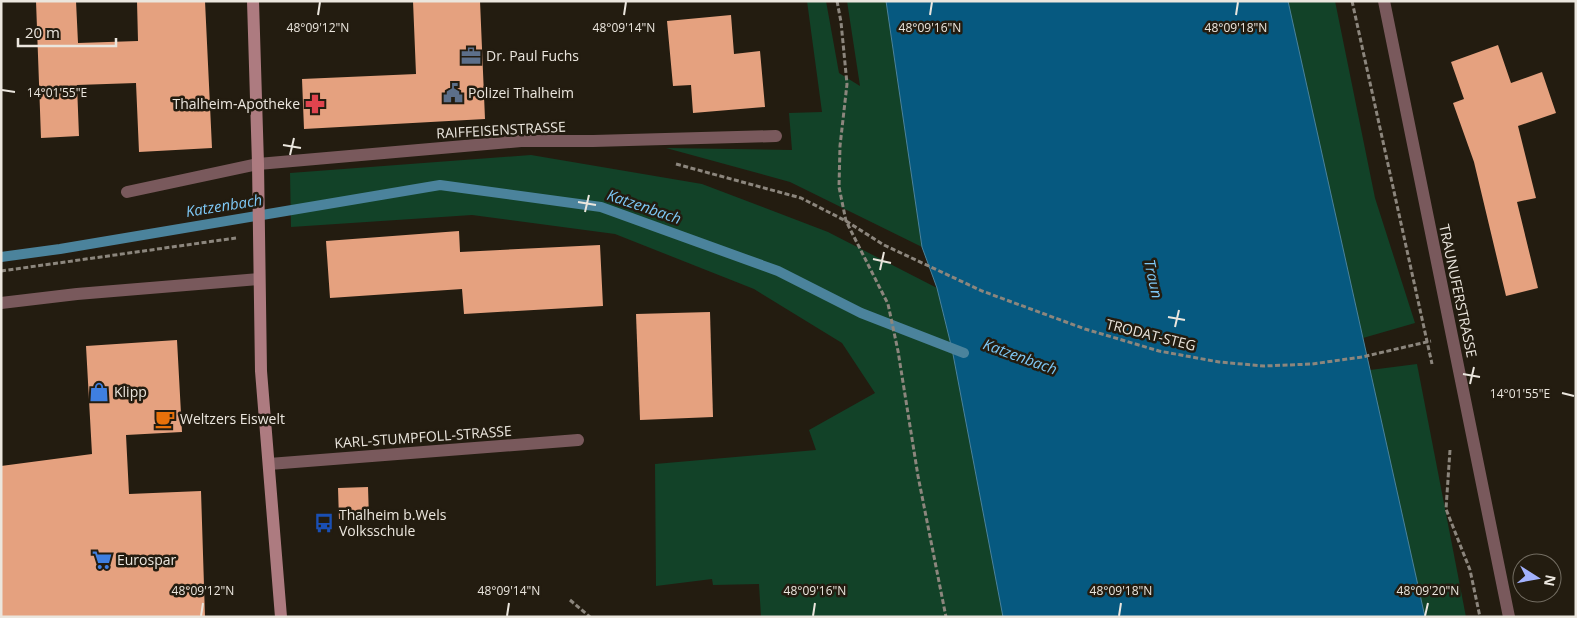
<svg xmlns="http://www.w3.org/2000/svg" width="1577" height="618" font-family="'Open Sans',sans-serif">
<rect width="100%" height="100%" fill="#231c10"/>
<g fill="#124228">
<polygon points="807,1 826,1 839,73 860,86 847,1 886,1 922,247 790,182 666,148 792,150 789,113 822,112"/>
<polygon points="1288,1 1335,1 1375,198 1415,323 1363,338"/>
<polygon points="531,155 702,184 828,232 937,288 952,349 1003,617 761,617 759,584 713,585 712,579 656,586 655,464 816,450 809,430 875,393 842,343 754,289 615,234 472,215 291,227 290,173"/>
<polygon points="1417,364 1466,617 1425,617 1370,370"/>
</g>
<polygon fill="#065980" stroke="#4b839c" points="886,1 1288,1 1425,617 1003,617 952,349 937,288 922,247"/>
<g fill="none" stroke-linecap="round" stroke-linejoin="round">
<polyline stroke="#4b839c" stroke-width="10" points="1,257 60,249 440,185 601,207 778,271 861,313 964,353"/>
</g>
<g fill="#e5a17f">
<polygon points="36,1 76,1 78,43 138,41 137,1 205,1 212,148 139,152 136,83 77,85 79,136 41,138"/>
<polygon points="413,1 480,1 485,119 304,129 302,79 416,74"/>
<polygon points="731,15 734,54 760,51 765,107 693,113 691,85 673,86 667,21"/>
<polygon points="1498,45 1511,83 1542,72 1556,113 1518,126 1536,198 1517,202 1538,288 1506,296 1474,162 1453,103 1464,99 1451,62"/>
<polygon points="459,231 460,252 600,245 603,306 464,314 462,289 330,298 326,241"/>
<polygon points="710,312 713,417 640,420 636,314"/>
<polygon points="177,340 182,432 126,435 129,494 201,491 205,617 1,617 1,466 92,454 86,346"/>
<polygon points="368,487 369,519 339,519 338,488"/>
</g>
<g fill="none" stroke-linecap="round" stroke-linejoin="round">
<g stroke="#8c867d" stroke-width="3" stroke-dasharray="5 2.5" stroke-linecap="butt">
<polyline points="837,1 841,22 847,84 840,146 839,187 846,221 888,304 898,351 918,476 946,617"/>
<polyline points="1352,1 1432,364"/>
<polyline points="676,164 801,198 846,221 884,245 982,291 1085,329 1159,351 1219,362 1264,366 1312,364 1362,357 1431,341"/>
<polyline points="1,271 236,238"/>
<polyline points="1450,450 1446,509 1470,570 1480,617"/>
<polyline points="570,600 590,617"/>
</g>
<polyline stroke="#79595c" stroke-width="12" points="127,192 258,164"/>
<g stroke="#79595c" stroke-width="12">
<polyline points="1384,1 1509,617"/>
<polyline points="258,164 521,141 593,141 776,136"/>
<polyline points="1,303 77,294 259,279"/>
<polyline points="269,464 578,440"/>
</g>
<polyline stroke="#ad7b80" stroke-width="12" points="253,1 258,164 261,371 281,617"/>
</g>
<path fill="none" stroke="#ebe6de" stroke-width="2" d="M318,15L320,2M624,15L626,2M930,15L932,2M1236,15L1238,2M2,90L15,92M283,145L301,148M290,155L294,138M578,202L596,205M585,212L589,195M873,259L891,263M880,270L884,252M1168,317L1185,320M1175,327L1179,310M1463,374L1480,377M1470,384L1474,367M1562,393L1574,396M201,616L203,603M507,616L509,603M813,616L815,603M1119,616L1121,603M1425,616L1428,603"/>
<defs>
<symbol id="office-bare" viewBox="-9 -9 18 18"><path d="M-6-3h4V-5.5h4V-3h4V5H-6ZM-1-4.5V-3h2v-1.5ZM-6 0V1H6V0Z" fill="#5c6f8a" stroke="#231c10" stroke-width="2.5" paint-order="stroke"/></symbol>
<symbol id="civic-bare" viewBox="-9 -9 18 18"><path d="M-.6-6.5H3V-4.5H.6V-3L4-1V1h2V6H-6V1h2V-1L-.6-3ZM-1.2 2.5V6h2.4V2.5Z" fill="#5c6f8a" stroke="#231c10" stroke-width="2.5" paint-order="stroke"/></symbol>
<symbol id="pharmacy-bare" viewBox="-9 -9 18 18"><path d="M-2-6h4v4h4v4h-4v4h-4v-4h-4v-4h4Z" fill="#e0444e" stroke="#231c10" stroke-width="2.5" paint-order="stroke"/></symbol>
<symbol id="shop-bare" viewBox="-9 -9 18 18"><path d="M-5-2.5h2.3a2.7 3.5 0 0 1 5.4 0H5L5.5 6h-11ZM-1.5-2.5h3a1.5 2.3 0 0 0-3 0Z" fill="#3f7fe0" stroke="#231c10" stroke-width="2.5" paint-order="stroke"/></symbol>
<symbol id="cafe-bare" viewBox="-9 -9 18 18"><path d="M-5.5-4.5H6V0H3Q3 3.5 0 3.5H-2.5Q-5.5 3.5-5.5 0ZM3-3.2v2h1.7v-2ZM-6 4.5H4V6H-6Z" fill="#e8710a" stroke="#231c10" stroke-width="2.5" paint-order="stroke"/></symbol>
<symbol id="bus-bare" viewBox="-9 -9 18 18"><path d="M-5-6H5V4H4V6H2V4H-2V6H-4V4H-5ZM-3.5-4V0h7V-4ZM-3.5 1.2v1.5H-2V1.2ZM2 1.2v1.5H3.5V1.2Z" fill="#1a4fb4" stroke="#231c10" stroke-width="2.5" paint-order="stroke"/></symbol>
<symbol id="supermarket-bare" viewBox="-9 -9 18 18"><path d="M-6-5.5h2.5l.6 2H6L4.5 2H-2.5L-4.4-4H-6ZM-1.5 3.2a1.3 1.3 0 1 0 .1 0ZM3 3.2a1.3 1.3 0 1 0 .1 0Z" fill="#3f7fe0" stroke="#231c10" stroke-width="2.5" paint-order="stroke"/></symbol>
</defs>
<g fill-rule="evenodd">
<use href="#office-bare" x="457" y="42" width="28" height="28"/>
<use href="#civic-bare" x="439" y="79" width="28" height="28"/>
<use href="#pharmacy-bare" x="301" y="90" width="28" height="28"/>
<use href="#shop-bare" x="85" y="378" width="28" height="28"/>
<use href="#cafe-bare" x="151" y="405" width="28" height="28"/>
<use href="#bus-bare" x="310" y="509" width="28" height="28"/>
<use href="#supermarket-bare" x="88" y="546" width="28" height="28"/>
</g>
<g text-anchor="middle" stroke-width="5" stroke-linejoin="round" paint-order="stroke">
<g font-size="14" fill="#ebe6de" stroke="#231c10" text-anchor="start">
<text x="486" y="61">Dr. Paul Fuchs</text>
<text x="468" y="98">Polizei Thalheim</text>
<text x="300" y="109" text-anchor="end">Thalheim-Apotheke</text>
<text x="114" y="397">Klipp</text>
<text x="180" y="424">Weltzers Eiswelt</text>
<text x="339" y="520">Thalheim b.Wels<tspan x="339" dy="16">Volksschule</tspan></text>
<text x="117" y="565">Eurospar</text>
</g>
<g font-size="14" fill="#ebe6de" stroke="#231c10">
<text transform="translate(501 130) rotate(-3)" y="5">RAIFFEISENSTRASSE</text>
<text transform="translate(1458 291) rotate(78)" y="5">TRAUNUFERSTRASSE</text>
<text transform="translate(1151 335) rotate(14)" y="5">TRODAT-STEG</text>
<text transform="translate(423 437) rotate(-4)" y="5">KARL-STUMPFOLL-STRASSE</text>
</g>
<g font-size="15" font-style="italic" fill="#7ec8f6" stroke="#231c10">
<text transform="translate(224 206) rotate(-9)" y="5">Katzenbach</text>
<text transform="translate(644 207) rotate(19)" y="5">Katzenbach</text>
<text transform="translate(1153 279) rotate(78)" y="5">Traun</text>
<text transform="translate(1020 357) rotate(20)" y="5">Katzenbach</text>
</g>
</g>
<g font-size="12" text-anchor="middle" fill="#ebe6de" stroke="#231c10" stroke-width="5" stroke-linejoin="round" paint-order="stroke">
<text x="318" y="32">48°09'12"N</text>
<text x="624" y="32">48°09'14"N</text>
<text x="930" y="32">48°09'16"N</text>
<text x="1236" y="32">48°09'18"N</text>
<text x="57" y="97">14°01'55"E</text>
<text x="1520" y="398">14°01'55"E</text>
<text x="203" y="595">48°09'12"N</text>
<text x="509" y="595">48°09'14"N</text>
<text x="815" y="595">48°09'16"N</text>
<text x="1121" y="595">48°09'18"N</text>
<text x="1428" y="595">48°09'20"N</text>
</g>
<rect width="1577" height="618" fill="none" stroke="#ebe6de" stroke-width="5"/>
<g transform="translate(1537 578) rotate(101)"><circle r="24" fill="#231c10" stroke="#736d62"/>
<path d="M0-4L9 19L0 12L-9 19Z" fill="#a3b2fd"/>
<text y="-8" font-size="14" font-weight="bold" text-anchor="middle" fill="#ebe6de">N</text>
</g>
<path d="M18 38v8h98v-8" fill="none" stroke="#ebe6de" stroke-width="2.5"/>
<text x="25" y="38" font-size="15" fill="#ebe6de" stroke="#231c10" stroke-width="4" paint-order="stroke">20 m</text>
</svg>
